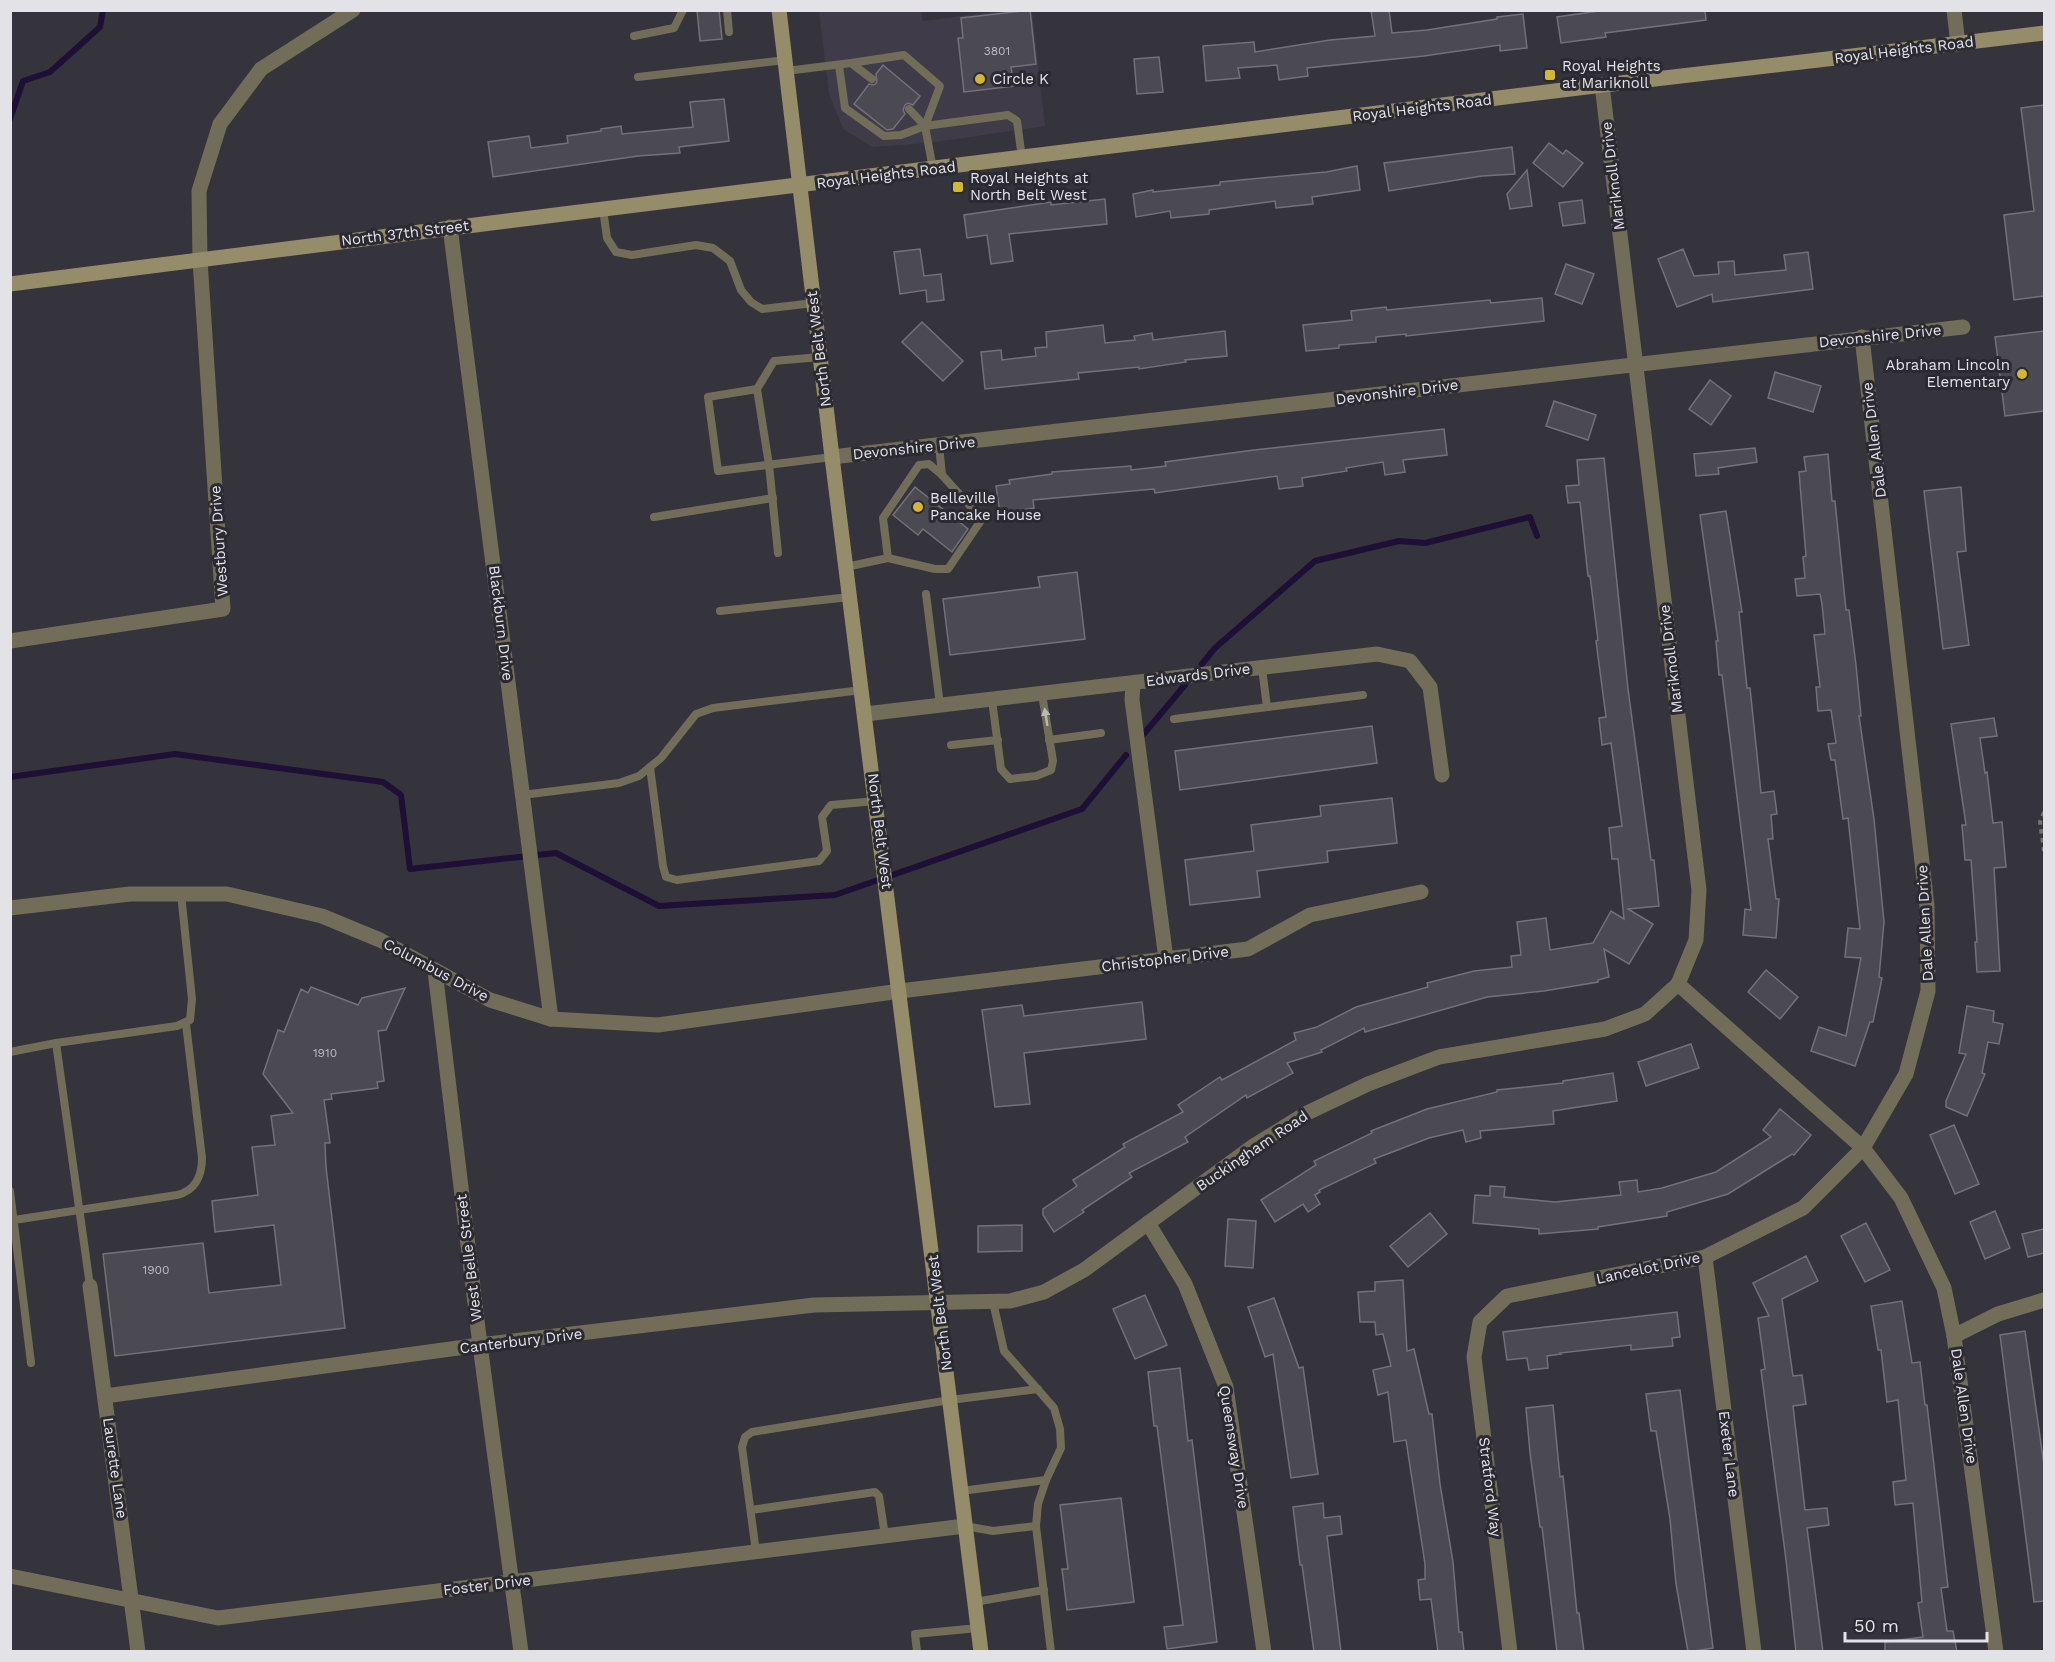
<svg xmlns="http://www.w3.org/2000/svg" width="2055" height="1662" font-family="'Work Sans',sans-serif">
<rect width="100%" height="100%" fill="#35333b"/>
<polygon fill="#3f3b49" points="819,11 921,11 923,21 998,11 1032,11 1045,126 929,143 872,147 843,129 829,94"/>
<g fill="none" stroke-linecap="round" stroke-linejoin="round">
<g stroke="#1d0f35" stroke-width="6">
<polyline points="10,119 23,81 50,72 100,27 103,10"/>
<polyline points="1202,664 1215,648 1315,561 1399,541 1425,543 1530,517 1537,536"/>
<polyline points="1142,736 1185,685"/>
<polyline points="10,777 175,754 383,782 401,795 410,869 556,853 659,906 835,895 1082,809 1126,755"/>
</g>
</g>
<g fill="#4b4951" stroke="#737079" stroke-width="1.5">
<polygon points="697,10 719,10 722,39 700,41"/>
<polygon points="1030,10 1036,64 1011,67 1014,86 964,92 958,38 963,38 961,18"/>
<polygon points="1371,10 1389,10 1392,33 1427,30 1497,19 1497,17 1523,14 1527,48 1500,51 1500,45 1424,56 1307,68 1308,76 1279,80 1277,65 1238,68 1240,78 1206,81 1203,46 1254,42 1255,52 1330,40 1375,36"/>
<polygon points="1606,10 1705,10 1706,20 1605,33 1606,37 1561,43 1557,17"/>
<polygon points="1159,57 1163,92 1137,94 1134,59"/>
<polygon points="883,65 920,96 913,105 908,103 905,105 903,110 905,114 893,129 887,130 854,104 869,84 874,85 877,82 876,74"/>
<polygon points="724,99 729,141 679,147 680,153 638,156 493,177 488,142 529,136 531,148 568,143 567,136 601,131 601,129 621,126 622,134 693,127 690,102"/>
<polygon points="2044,105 2044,296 2014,300 2004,215 2034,211 2021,108"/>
<polygon points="1549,143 1563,154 1566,150 1583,163 1563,187 1533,163"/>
<polygon points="1512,147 1515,174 1482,176 1389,191 1384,163"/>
<polygon points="1357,166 1360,190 1312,197 1313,204 1276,208 1275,201 1209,210 1209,214 1171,218 1170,211 1136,217 1133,194 1153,190 1153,192 1220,185 1220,182 1326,172"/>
<polygon points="1527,170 1532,206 1510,209 1507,194"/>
<polygon points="1105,199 1107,224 1009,234 1013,261 991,264 987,235 967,238 964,215 1051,202 1051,205"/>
<polygon points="1582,200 1585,223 1563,226 1559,203"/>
<polygon points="920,249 924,276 941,274 944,300 927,302 926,290 900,294 894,252"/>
<polygon points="1683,249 1694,276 1719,274 1718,262 1734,261 1735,275 1786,270 1784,255 1808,252 1813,289 1713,302 1712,294 1677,307 1658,259"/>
<polygon points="1566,264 1594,274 1582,304 1555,294"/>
<polygon points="1542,298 1544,321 1406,336 1406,334 1376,337 1376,342 1339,345 1339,348 1306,351 1303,325 1352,320 1351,311 1386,307 1387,310 1490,300 1491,303"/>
<polygon points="922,322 963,361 943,381 902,342"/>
<polygon points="1103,325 1105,343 1135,340 1134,336 1152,333 1153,340 1225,331 1227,356 1185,360 1186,362 1139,369 1139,367 1078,373 1079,379 985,389 981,352 1001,350 1002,360 1036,356 1035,348 1047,347 1046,332"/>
<polygon points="2044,331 2044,411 2005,416 1995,337"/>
<polygon points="1775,372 1821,386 1813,412 1768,398"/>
<polygon points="1710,380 1731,396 1711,425 1689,409"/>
<polygon points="1554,401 1596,415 1588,440 1546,426"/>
<polygon points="1444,429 1447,455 1403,460 1405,472 1385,475 1383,462 1346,468 1347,471 1302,478 1303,486 1279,489 1277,476 1155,493 1154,489 1033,500 1034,508 1000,513 996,486 1010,484 1009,480 1052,474 1052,472 1131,466 1131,470 1166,466 1165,462 1254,450"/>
<polygon points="1755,448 1757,462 1718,468 1719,474 1696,476 1694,454"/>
<polygon points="1828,454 1832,501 1835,501 1846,610 1849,610 1856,665 1861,716 1859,716 1874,819 1884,922 1879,977 1882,978 1873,1022 1870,1022 1855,1066 1811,1051 1819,1027 1846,1036 1861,958 1845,957 1848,928 1860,929 1848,818 1843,819 1835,760 1831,760 1828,744 1836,743 1831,710 1818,711 1816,687 1820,687 1814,635 1825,634 1822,604 1820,594 1797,596 1795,579 1805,578 1803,557 1806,556 1799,472 1806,471 1804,457"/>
<polygon points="1604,458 1628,689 1651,860 1654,860 1659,906 1628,909 1653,924 1629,964 1604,949 1609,977 1598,980 1598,982 1544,991 1487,997 1365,1032 1364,1028 1321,1050 1322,1052 1287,1063 1293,1073 1247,1098 1246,1095 1185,1137 1188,1142 1129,1173 1132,1177 1082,1210 1084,1212 1054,1232 1043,1215 1043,1209 1077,1186 1073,1180 1125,1147 1123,1144 1183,1112 1178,1105 1220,1077 1222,1080 1296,1040 1294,1033 1317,1027 1356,1007 1428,987 1427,983 1474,971 1512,967 1511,956 1521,955 1517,922 1546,918 1550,950 1593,943 1611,911 1624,919 1618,859 1612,859 1609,828 1622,826 1611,743 1602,745 1599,718 1606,717 1596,641 1598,640 1590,576 1588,576 1580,502 1568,503 1566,486 1579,485 1577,460"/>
<polygon points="915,487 968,529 952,552 923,529 918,535 893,515"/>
<polygon points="1961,487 1966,551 1957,552 1969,645 1943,649 1924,491"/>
<polygon points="1726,511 1742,612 1739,612 1747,688 1750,688 1761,793 1774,791 1777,814 1771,815 1773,839 1768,839 1776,899 1779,899 1776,938 1743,935 1745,909 1751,910 1722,675 1719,675 1716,641 1718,641 1700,515"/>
<polygon points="1077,572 1085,639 950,655 943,599 1040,587 1038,577"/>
<polygon points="1994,718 1997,736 1980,738 1985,773 1987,772 1993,823 2002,822 2006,867 1994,868 2000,971 1977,972 1975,942 1977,942 1971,860 1965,860 1962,825 1966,825 1951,724"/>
<polygon points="1372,726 1377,763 1180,790 1175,751"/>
<polygon points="1392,798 1397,843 1327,851 1328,862 1257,871 1260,897 1190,905 1185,860 1254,851 1251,825 1321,816 1320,806"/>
<polygon points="1766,970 1798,997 1780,1019 1748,992"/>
<polygon points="311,987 358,1005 362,998 405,988 386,1030 378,1031 384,1081 377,1082 378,1088 331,1094 332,1099 324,1100 330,1143 325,1143 326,1167 345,1328 115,1356 103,1254 203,1243 209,1293 281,1285 274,1225 215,1232 212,1201 258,1195 252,1147 275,1145 271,1116 293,1113 263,1074 278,1030 284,1032 301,989 308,993"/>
<polygon points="1142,1002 1146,1039 1024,1053 1030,1104 995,1107 982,1010 1022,1005 1024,1016"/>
<polygon points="1967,1006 1994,1011 1993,1022 2003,1024 1999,1044 1988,1042 1982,1073 1985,1074 1967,1116 1946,1107 1946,1101 1966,1054 1959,1053"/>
<polygon points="1691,1044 1699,1068 1646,1086 1638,1062"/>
<polygon points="1613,1073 1617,1101 1553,1111 1554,1124 1480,1131 1481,1138 1466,1142 1463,1130 1429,1138 1374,1159 1376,1163 1319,1190 1320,1192 1315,1195 1320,1204 1308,1212 1303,1204 1275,1222 1261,1200 1316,1165 1314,1161 1372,1133 1371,1131 1427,1109 1497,1092 1497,1090 1563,1083 1563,1081"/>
<polygon points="1780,1109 1811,1135 1794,1155 1792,1154 1728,1194 1667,1212 1667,1216 1598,1227 1598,1229 1539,1234 1539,1229 1473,1223 1475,1195 1490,1196 1490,1186 1505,1187 1504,1197 1555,1202 1621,1195 1619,1182 1637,1180 1638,1192 1662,1188 1716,1172 1771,1137 1763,1130"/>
<polygon points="1954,1125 1979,1184 1955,1194 1930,1135"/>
<polygon points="1995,1211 2010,1248 1985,1259 1970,1222"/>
<polygon points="1430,1213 1447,1234 1408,1267 1390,1246"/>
<polygon points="1228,1219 1256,1221 1253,1268 1225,1266"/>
<polygon points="1866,1223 1890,1270 1865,1282 1841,1236"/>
<polygon points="1022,1225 1022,1251 978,1252 978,1226"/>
<polygon points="2044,1229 2044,1253 2028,1257 2022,1234"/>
<polygon points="1806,1256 1818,1281 1782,1299 1793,1376 1802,1375 1806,1404 1793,1406 1805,1510 1827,1508 1829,1525 1807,1528 1823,1652 1796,1652 1786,1560 1761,1370 1765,1369 1758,1318 1769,1316 1753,1283"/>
<polygon points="1403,1280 1407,1351 1414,1349 1429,1414 1432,1414 1440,1484 1453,1562 1459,1632 1462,1632 1464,1652 1438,1652 1431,1599 1420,1600 1418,1580 1425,1579 1425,1564 1406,1440 1394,1442 1388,1392 1378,1395 1373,1370 1391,1366 1383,1334 1376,1335 1375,1322 1360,1322 1358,1292 1375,1291 1375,1282"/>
<polygon points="1145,1295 1167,1345 1135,1359 1113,1309"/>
<polygon points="1274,1298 1299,1368 1303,1367 1318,1474 1291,1478 1273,1354 1265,1357 1248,1307"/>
<polygon points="1902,1301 1912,1363 1920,1362 1925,1405 1927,1405 1948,1587 1941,1588 1947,1631 1953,1631 1957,1652 1885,1652 1885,1642 1923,1637 1918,1603 1922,1602 1913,1503 1895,1505 1893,1482 1906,1480 1898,1400 1887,1402 1881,1350 1878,1350 1871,1306"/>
<polygon points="1677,1312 1680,1337 1672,1338 1673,1346 1631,1350 1631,1345 1560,1353 1561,1354 1547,1356 1548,1368 1529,1370 1527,1358 1507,1360 1503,1332"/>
<polygon points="2025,1331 2044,1465 2044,1601 2034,1602 2000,1335"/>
<polygon points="1180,1368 1188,1441 1192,1440 1217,1642 1167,1649 1164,1627 1183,1625 1157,1426 1154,1426 1148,1372"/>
<polygon points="1680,1390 1713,1648 1688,1652 1676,1584 1670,1519 1656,1431 1651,1431 1646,1394"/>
<polygon points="1553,1405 1560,1477 1563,1476 1568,1523 1577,1613 1579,1613 1584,1652 1557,1652 1542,1527 1540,1527 1530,1453 1526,1408"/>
<polygon points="1121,1498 1134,1602 1067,1610 1062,1569 1068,1569 1060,1505"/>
<polygon points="1323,1503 1324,1518 1340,1516 1342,1534 1327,1536 1341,1652 1314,1652 1302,1565 1300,1565 1293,1507"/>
</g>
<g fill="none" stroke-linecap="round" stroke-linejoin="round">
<polyline stroke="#737178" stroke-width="4" stroke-dasharray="4.5 4.5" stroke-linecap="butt" points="2044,812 2040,822 2044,851"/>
<g stroke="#726d58" stroke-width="8">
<polyline points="727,10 729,32"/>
<polyline points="634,36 674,28 683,10"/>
<polyline points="851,63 904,55 940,86 925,126"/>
<polyline points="839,66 845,108 884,136 901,135 925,126 1008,115 1017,121 1022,158"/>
<polyline points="786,71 851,63 872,79"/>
<polyline points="638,77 785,60"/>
<polyline points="909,109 925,126 933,169"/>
<polyline points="603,209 607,238 616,252 632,255 696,245 713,248 730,261 741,290 751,302 762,309 814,303"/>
<polyline points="757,389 708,397 718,471 832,457"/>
<polyline points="654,517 773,498"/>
<polyline points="778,553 769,465 757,389 774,361 820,357"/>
<polyline points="888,558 883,518 919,465 929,464 942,475"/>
<polyline points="846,567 888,558 935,569 948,569 982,519 942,475 939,445"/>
<polyline points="926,594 940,705"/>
<polyline points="720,611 850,597"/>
<polyline points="1262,668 1267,707"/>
<polyline points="992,700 1001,769 1010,779 1036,776 1051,770 1053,761 1042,694"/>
<polyline points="1174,719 1363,695"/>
<polyline points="1049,740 1101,733"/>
<polyline points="951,745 998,740"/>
<polyline points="650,767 663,866 666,877 677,880 819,861 827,851 822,817 831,805 876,801"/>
<polyline points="522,795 619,783 639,776 661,758 696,714 713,708 862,690"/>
<polyline points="10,1052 56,1043"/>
<polyline points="10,1191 31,1363"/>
<path d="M14,1220L177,1195C195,1191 202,1176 202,1158L186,1024"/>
<polyline points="90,1286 56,1043 177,1026 190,1020 192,999 181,894"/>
<polyline points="993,1302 1004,1351 1054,1408 1060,1429 1061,1448 1046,1480 1038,1504 1036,1526 1051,1652"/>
<polyline points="961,1491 1046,1480"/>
<polyline points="751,1510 875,1492 879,1496 885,1536"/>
<polyline points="965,1526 993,1531 1036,1526"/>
<polyline points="756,1552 742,1447 745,1437 752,1432 950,1400 1038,1389"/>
<polyline points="975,1602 1044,1590"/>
<polyline points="917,1652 915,1634 978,1628"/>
</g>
<g stroke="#726d58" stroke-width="15">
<polyline points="1954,10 1958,44"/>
<polyline points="450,227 551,1019"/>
<polyline points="1862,337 1927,906 1928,991 1906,1074 1863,1148 1901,1198 1944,1288 1954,1336 1996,1652"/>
<polyline points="832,457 1963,327"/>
<polyline points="10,641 223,609 200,260 199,191 220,124 261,69 353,10"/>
<polyline points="1133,684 1132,700 1166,959"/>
<polyline points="865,714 1377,654 1410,661 1430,687 1442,775"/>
<polyline points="10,908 130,894 227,894 322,916 380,940 490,1000 551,1019 658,1025 900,991 1248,949 1310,915 1421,892"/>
<polyline points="435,971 480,1345 521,1652"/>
<polyline points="1148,1223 1185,1284 1226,1387 1264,1652"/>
<polyline points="1705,1257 1754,1652"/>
<polyline points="90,1286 138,1652"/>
<polyline points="1954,1336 1998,1314 2044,1300"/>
<polyline points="105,1396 480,1345 814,1305 1010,1301 1044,1292 1084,1270 1252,1147 1307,1113 1368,1084 1439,1057 1605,1029 1645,1014 1678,984"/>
<polyline points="10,1576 218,1618 965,1526"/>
<polyline points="1510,1652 1474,1357 1480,1322 1507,1296 1705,1257 1803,1208 1863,1148 1678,984 1696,940 1699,890 1602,85"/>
</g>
<g stroke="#958c6a" stroke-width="15">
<polyline points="779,10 832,457 981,1652"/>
<path d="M10,284C538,216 1066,152 1595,86C1744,68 1895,52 2044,33"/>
</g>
</g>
<defs><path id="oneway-solid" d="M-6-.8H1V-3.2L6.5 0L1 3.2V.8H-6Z" transform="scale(1.5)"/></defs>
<use fill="#bbb9b5" href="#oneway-solid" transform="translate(1046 717) rotate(-99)"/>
<g fill="#d4b635" stroke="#2b2931" stroke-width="2">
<rect x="1544" y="69" width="12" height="12" rx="3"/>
<circle cx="980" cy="79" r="6"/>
<rect x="952" y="181" width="12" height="12" rx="3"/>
<circle cx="2022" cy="374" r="6"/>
<circle cx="918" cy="507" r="6"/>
</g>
<g text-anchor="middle" stroke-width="6" stroke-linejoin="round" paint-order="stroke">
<g font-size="12" fill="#bdbcc2">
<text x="997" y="55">3801</text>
<text x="325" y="1057">1910</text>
<text x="156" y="1274">1900</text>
</g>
<g font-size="15" fill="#e3e2e7" stroke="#2b2931">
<text transform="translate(1904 50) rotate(-7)" y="5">Royal Heights Road</text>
<text transform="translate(1422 108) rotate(-7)" y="5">Royal Heights Road</text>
<text transform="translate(886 175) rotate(-7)" y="5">Royal Heights Road</text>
<text transform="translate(1613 176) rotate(-97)" y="5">Mariknoll Drive</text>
<text transform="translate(405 233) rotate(-7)" y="5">North 37th Street</text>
<text transform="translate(1880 336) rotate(-6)" y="5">Devonshire Drive</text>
<text transform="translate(819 349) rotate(-97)" y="5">North Belt West</text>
<text transform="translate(1397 392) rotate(-7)" y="5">Devonshire Drive</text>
<text transform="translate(1874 440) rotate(-97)" y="5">Dale Allen Drive</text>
<text transform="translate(914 448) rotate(-6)" y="5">Devonshire Drive</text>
<text transform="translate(219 541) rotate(-94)" y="5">Westbury Drive</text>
<text transform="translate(501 623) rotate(83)" y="5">Blackburn Drive</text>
<text transform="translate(1671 659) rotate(-97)" y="5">Mariknoll Drive</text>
<text transform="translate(1198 675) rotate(-7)" y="5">Edwards Drive</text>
<text transform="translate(880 831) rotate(83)" y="5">North Belt West</text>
<text transform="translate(1925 923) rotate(-93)" y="5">Dale Allen Drive</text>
<text transform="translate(1165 959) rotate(-7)" y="5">Christopher Drive</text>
<text transform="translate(436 970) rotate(28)" y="5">Columbus Drive</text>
<text transform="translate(1252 1151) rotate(-34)" y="5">Buckingham Road</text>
<text transform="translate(469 1258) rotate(-97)" y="5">West Belle Street</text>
<text transform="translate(1648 1268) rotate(-12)" y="5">Lancelot Drive</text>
<text transform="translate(940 1313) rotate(-97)" y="5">North Belt West</text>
<text transform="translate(521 1341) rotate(-7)" y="5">Canterbury Drive</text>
<text transform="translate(1964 1406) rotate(82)" y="5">Dale Allen Drive</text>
<text transform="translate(1234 1447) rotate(81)" y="5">Queensway Drive</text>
<text transform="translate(1729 1454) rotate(83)" y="5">Exeter Lane</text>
<text transform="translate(115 1468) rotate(82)" y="5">Laurette Lane</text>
<text transform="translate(1490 1487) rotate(83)" y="5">Stratford Way</text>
<text transform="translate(487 1585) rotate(-7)" y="5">Foster Drive</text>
</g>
<g font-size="15" fill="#e3e2e7" stroke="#2b2931" text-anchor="start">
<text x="1562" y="71">Royal Heights<tspan x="1562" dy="17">at Mariknoll</tspan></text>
<text x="992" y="84">Circle K</text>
<text x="970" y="183">Royal Heights at<tspan x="970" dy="17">North Belt West</tspan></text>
<text x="2010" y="370" text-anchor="end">Abraham Lincoln<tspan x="2010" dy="17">Elementary</tspan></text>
<text x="930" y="503">Belleville<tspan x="930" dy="17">Pancake House</tspan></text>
</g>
</g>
<rect width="2055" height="1662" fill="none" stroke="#e3e2e7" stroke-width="24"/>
<path d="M1845 1632v9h142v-9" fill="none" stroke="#e3e2e7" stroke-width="3"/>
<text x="1854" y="1632" font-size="18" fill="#e3e2e7" stroke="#2b2931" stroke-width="4.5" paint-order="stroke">50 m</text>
</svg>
